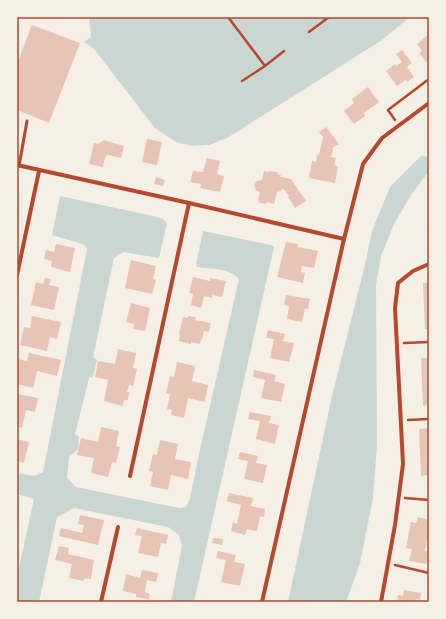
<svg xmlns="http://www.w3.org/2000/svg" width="446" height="619" font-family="'Public Sans',sans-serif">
<rect width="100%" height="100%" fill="#f6efe4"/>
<g fill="#c9d6d2">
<polygon points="89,17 410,17 382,40 227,138 209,145 192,146 176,142 155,128 94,49 84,42 91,37"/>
<polygon points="422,155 429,158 429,171 411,195 394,224 381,256 376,285 377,445 373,498 360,563 346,602 288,602 332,396 365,265 372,231 390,187"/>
<path d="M60,196L153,216L163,219L167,223L159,258L123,252L114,258L93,357L97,360L93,377L89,378L75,434L79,437L78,449L69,457L67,478L76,487L164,505L180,508L186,507L190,498L201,445L239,279C230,268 211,269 197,267L196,264L203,231L271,245L274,247L194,602H171L182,546L179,535L168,527L74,508L57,517L39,602H17V577L34,499L17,494V473L34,476L43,472L87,249L85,245L52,235Z"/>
</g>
<g fill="#e6c5b7">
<polygon points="32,25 80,43 49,123 17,110 17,64"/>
<polygon points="429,31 429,63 427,61 426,62 419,53 422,51 417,44 428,35 426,33"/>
<polygon points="402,50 412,63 407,67 414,77 407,82 406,80 397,86 386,71 395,64 396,66 402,62 396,54"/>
<polygon points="368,87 379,102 364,113 365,116 354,124 344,111 354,103 352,99"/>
<polygon points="326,127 339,144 332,148 333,150 331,157 336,158 334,165 338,167 335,183 309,178 312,161 316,162 317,154 319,155 323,137 319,132"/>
<polygon points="147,139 162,142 157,165 142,162"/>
<polygon points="104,140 124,146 121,158 108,155 105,157 103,167 89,164 94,143 98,144"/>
<polygon points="207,158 220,161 217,174 224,176 220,192 200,188 201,184 190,182 193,171 203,172"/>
<polygon points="264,171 268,172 269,171 277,172 277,174 281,175 280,177 291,179 306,201 295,208 288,197 289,196 284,189 282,189 281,191 277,192 274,204 267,202 265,204 260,203 258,200 260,192 256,191 254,185 257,181 262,180"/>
<polygon points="156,177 165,180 163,186 154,184"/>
<polygon points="286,242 298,244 298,247 318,251 314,268 302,266 301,272 305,273 303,283 277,277"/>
<polygon points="56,244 75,248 70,272 51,267 52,261 44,259 46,250 54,252"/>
<polygon points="131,260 156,266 153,279 156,280 152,294 125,288"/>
<polygon points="193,277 210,281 210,278 226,281 222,297 212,295 212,298 204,296 201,308 191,305 193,294 189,293"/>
<polygon points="45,278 51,279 49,285 59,287 54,310 31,305 36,282 43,284"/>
<polygon points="429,282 429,329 425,329 423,283"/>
<polygon points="286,295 310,299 308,309 305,308 302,322 287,319 289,306 284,305"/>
<polygon points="131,303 150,308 145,331 133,329 134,324 126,322"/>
<polygon points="32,316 61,322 57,339 50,337 47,351 20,345 24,327 30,328"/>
<polygon points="188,316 196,317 195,320 211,323 209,332 204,331 202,340 201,339 200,344 191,342 191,344 179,341 180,335 179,334 183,317 188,318"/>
<polygon points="268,330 285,334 283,341 294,343 289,362 270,358 274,339 266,338"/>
<polygon points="118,349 136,353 133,368 137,369 133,386 129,385 127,392 132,393 129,393 128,400 124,400 123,406 104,401 108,380 95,377 98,361 115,364"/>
<polygon points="29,353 61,360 57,376 37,371 33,388 17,384 17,359 27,361"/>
<polygon points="421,358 429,358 429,405 423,406"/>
<polygon points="177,362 195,366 192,381 208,385 205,402 188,398 184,418 171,415 172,410 167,409 170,394 166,393 168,385 170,376 174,377"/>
<polygon points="254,370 276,375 274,381 285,384 281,402 261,398 265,380 253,377"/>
<polygon points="17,394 38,398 35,412 26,410 22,428 17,426"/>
<polygon points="250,412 271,416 269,423 279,425 275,444 256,439 260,421 248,419"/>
<polygon points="101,427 119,431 116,446 120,447 116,463 112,462 108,477 91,473 94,458 77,455 81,438 98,442"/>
<polygon points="429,428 429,475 421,476 419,429"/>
<polygon points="17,439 29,442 24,463 17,461"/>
<polygon points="160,440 178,444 175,459 191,462 188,479 171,475 168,490 150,486 153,472 149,471 151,462 153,454 157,455"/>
<polygon points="240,452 258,456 256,463 267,465 263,483 244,479 248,461 238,459"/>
<polygon points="229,493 253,498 251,506 265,509 264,517 260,516 257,531 247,529 245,535 231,531 233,522 237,524 241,505 227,501"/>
<polygon points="80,515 104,520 98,545 59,536 61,528 82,533 84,525 78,524"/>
<polygon points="418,517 429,520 429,531 425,551 429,552 426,564 409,561 412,549 406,548 411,522 416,523"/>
<polygon points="137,528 168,535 166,544 161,543 158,557 138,553 142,536 135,535"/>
<polygon points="213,538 223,539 222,545 212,543"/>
<polygon points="59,546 69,548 68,554 94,560 91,579 84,578 84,581 69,578 72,564 55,560"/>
<polygon points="218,551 236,555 234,562 245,564 240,586 221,582 226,560 216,558"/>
<polygon points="142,570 158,573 156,582 147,580 145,592 150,594 149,599 136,597 136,594 123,591 126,574 140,578"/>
<polygon points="404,590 421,593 420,600 416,599 416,602 397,602 398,595 403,596"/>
</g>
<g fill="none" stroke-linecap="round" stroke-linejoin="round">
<g stroke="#b5482f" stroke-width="2.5">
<polyline points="228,17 265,66 284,51"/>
<polyline points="309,32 329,17"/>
<polyline points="242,81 265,66"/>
<polyline points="395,120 388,110 429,79"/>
<polyline points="404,343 429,342"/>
<polyline points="408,420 429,419"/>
<polyline points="405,498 429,500"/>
<polyline points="395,565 429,573"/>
</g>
<polyline stroke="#b5482f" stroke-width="3" points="19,166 27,121"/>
<g stroke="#b5482f" stroke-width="4">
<polyline points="17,165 189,203 344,239"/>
<polyline points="17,275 39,171"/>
<polyline points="130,476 189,203"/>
<polyline points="101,602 118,527"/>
<polyline points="262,602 344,239 363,164 382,138 429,103"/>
<polyline points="381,602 395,525 403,464 395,308 398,283 413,271 429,264"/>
</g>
</g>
<rect width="446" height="619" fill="none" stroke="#f6efe4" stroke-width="36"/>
<rect x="18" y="18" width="410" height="583" fill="none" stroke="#b5482f" stroke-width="1.5"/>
</svg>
